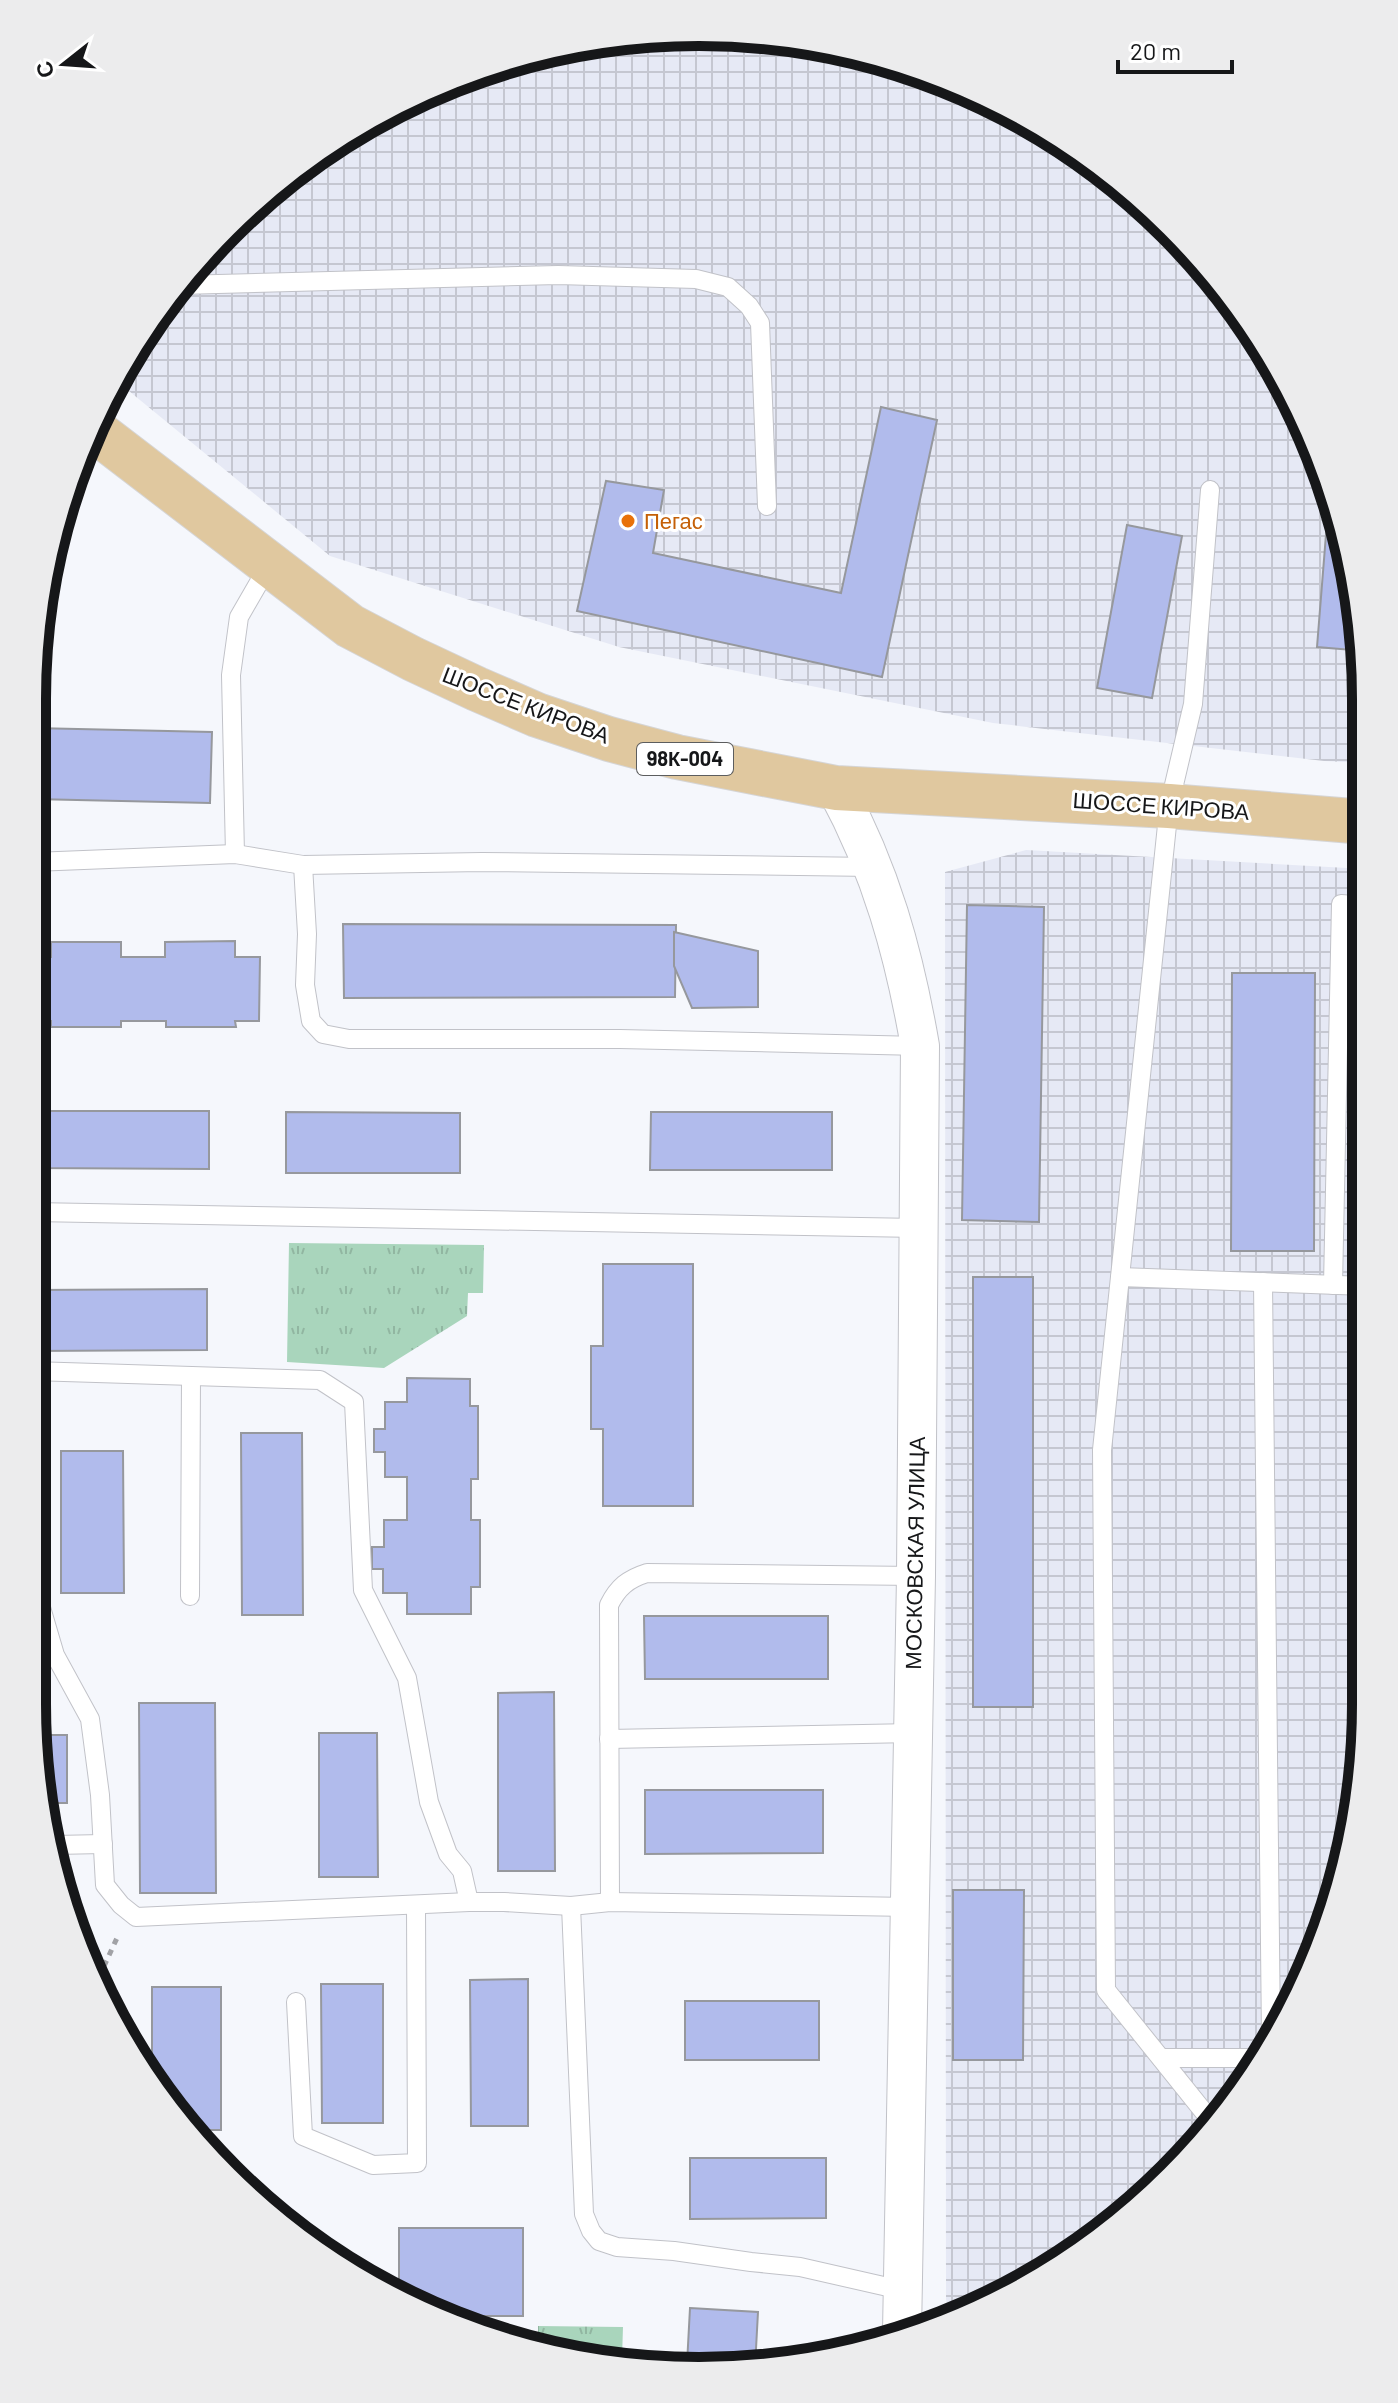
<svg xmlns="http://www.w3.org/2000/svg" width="1398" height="2403" font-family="Barlow,sans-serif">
<defs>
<pattern id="industrial-grid" width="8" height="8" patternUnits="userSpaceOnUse" patternTransform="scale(2)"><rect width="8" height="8" fill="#e6e9f5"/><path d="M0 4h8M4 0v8" fill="none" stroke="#c5c7d1"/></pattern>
<pattern id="park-tufts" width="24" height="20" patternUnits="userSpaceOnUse" patternTransform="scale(2)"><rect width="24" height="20" fill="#a9d5bc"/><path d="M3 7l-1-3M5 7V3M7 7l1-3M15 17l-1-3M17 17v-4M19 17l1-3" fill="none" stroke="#91b6a1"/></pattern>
</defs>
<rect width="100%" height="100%" fill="#f5f7fc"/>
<g fill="url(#industrial-grid)">
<polygon points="699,32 829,45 954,83 1069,144 1171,228 1276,365 1331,485 1365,655 1365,763 1324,761 993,723 619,647 330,556 118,382 144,329 227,228 328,145 443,83 568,45"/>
<polygon points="1026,850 1365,869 1365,1748 1330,1919 1254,2074 1138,2206 950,2321 946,2299 945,872"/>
</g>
<g fill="url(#park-tufts)">
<polygon points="289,1243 484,1245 483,1293 468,1293 467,1316 384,1368 287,1362"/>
<polygon points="538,2326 623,2327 622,2358 538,2349"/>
</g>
<g fill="#b1bbec" stroke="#96989d" stroke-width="2">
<polygon points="881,407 937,420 882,677 577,611 606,481 664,490 653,553 841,593"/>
<polygon points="1327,522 1338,522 1364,651 1317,647"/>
<polygon points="1127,525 1182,536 1152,698 1097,688"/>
<polygon points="33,728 212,732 210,803 33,799"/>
<polygon points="967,905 1044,907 1039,1222 962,1220"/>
<polygon points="343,924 676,925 675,997 344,998"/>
<polygon points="674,932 758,951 758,1007 692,1008 674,966"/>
<polygon points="235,941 235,957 260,957 259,1021 235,1021 236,1027 166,1027 166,1021 121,1021 121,1027 51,1027 51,1021 33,1021 33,957 51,957 51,942 121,942 121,957 165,957 165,942"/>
<polygon points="1365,964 1365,1254 1358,1254"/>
<polygon points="1232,973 1315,973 1314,1251 1231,1251"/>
<polygon points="33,1111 209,1111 209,1169 33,1168"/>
<polygon points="286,1112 460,1113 460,1173 286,1173"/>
<polygon points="651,1112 832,1112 832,1170 650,1170"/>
<polygon points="603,1264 693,1264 693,1506 603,1506 603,1429 591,1429 591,1346 603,1346"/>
<rect x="973" y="1277" width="60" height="430"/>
<polygon points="207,1289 207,1350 32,1351 33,1290"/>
<polygon points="407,1378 470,1379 470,1406 478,1406 478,1479 471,1479 471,1520 480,1520 480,1587 471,1587 471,1614 407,1614 407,1593 383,1593 383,1569 372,1569 372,1547 384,1547 384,1520 407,1520 407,1477 385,1477 385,1452 374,1452 374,1429 385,1429 385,1402 407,1402"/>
<polygon points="241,1433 302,1433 303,1615 242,1615"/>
<polygon points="61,1451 123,1451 124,1593 61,1593"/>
<polygon points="644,1616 828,1616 828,1679 645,1679"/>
<polygon points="554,1692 555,1871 498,1871 498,1693"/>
<polygon points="139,1703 215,1703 216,1893 140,1893"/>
<polygon points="319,1733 377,1733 378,1877 319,1877"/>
<polygon points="37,1735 67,1735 67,1803 48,1803"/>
<polygon points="645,1790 823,1790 823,1853 645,1854"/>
<polygon points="953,1890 1024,1890 1023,2060 953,2060"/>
<polygon points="528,1979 528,2126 471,2126 470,1980"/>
<polygon points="321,1984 383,1984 383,2123 322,2123"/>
<polygon points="152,1987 221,1987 221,2130 191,2130 170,2110 152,2077"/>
<rect x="685" y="2001" width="134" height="59"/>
<polygon points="690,2158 826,2158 826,2218 690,2219"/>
<polygon points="399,2228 523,2228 523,2316 455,2316 399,2291"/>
<polygon points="690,2308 758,2312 755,2367 742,2370 687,2364"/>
</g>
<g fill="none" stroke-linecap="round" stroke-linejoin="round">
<defs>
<g id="lane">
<polyline points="180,285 558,275 696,279 728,287 749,306 760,323 767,506"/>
<polyline points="1210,490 1193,704 1169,806 1102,1450 1106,1990 1212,2122"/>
<polyline points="235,854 231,675 239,617 269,565"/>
<polyline points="33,862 235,854 303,865 482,862 873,867"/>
<polyline points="303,865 307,934 305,985 311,1021 323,1034 349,1039 620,1039 920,1046"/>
<polyline points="33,1212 918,1228"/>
<polyline points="1120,1277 1365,1286"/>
<polyline points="1263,1282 1271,2038"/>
<polyline points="1333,1285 1341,904 1365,906"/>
<polyline points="32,1371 320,1380 354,1402 363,1590 407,1678 429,1802 448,1854 462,1871 469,1902"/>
<polyline points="32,1577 55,1655 90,1719 100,1795 105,1885 121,1905 136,1917 469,1902 504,1902 571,1906 610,1902 910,1907"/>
<polyline points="190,1596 191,1376"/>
<polyline points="609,1739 913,1733"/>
<polyline points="55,1845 103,1844"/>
<path d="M610,1902L609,1605C618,1587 628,1579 647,1573L916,1576"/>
<polyline points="571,1906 584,2214 591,2231 599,2241 617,2247 674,2251 751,2262 800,2267 901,2290"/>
<polyline points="296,2002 303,2136 373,2165 417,2163 416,1905"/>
<polyline points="1161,2058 1262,2058"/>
</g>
<path id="street" d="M836,788C881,871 904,953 920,1046L916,1576L902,2332"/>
<polyline id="primary" points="94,430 350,626 413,659 477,689 537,715 609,739 677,757 836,788 1169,806 1365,822"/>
</defs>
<use href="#lane" stroke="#c1c2c8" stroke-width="20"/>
<use href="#street" stroke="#c1c2c8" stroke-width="40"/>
<use href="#primary" stroke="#d5d5d6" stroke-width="46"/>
<polyline stroke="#a1a2a6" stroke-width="5" stroke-dasharray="6 6" stroke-linecap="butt" points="99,1977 117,1938"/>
<use href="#lane" stroke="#fff" stroke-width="18"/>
<use href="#street" stroke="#fff" stroke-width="38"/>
<use href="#primary" stroke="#e0c89f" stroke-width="44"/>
</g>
<circle fill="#e8710a" stroke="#fff" stroke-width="3" cx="628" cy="521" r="8"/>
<g text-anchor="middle" stroke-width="6" stroke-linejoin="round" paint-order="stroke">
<rect fill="#fff" stroke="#5c5d5e" stroke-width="2" x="637" y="743" width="96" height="32" rx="6"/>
<g font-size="20" font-weight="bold" fill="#161719">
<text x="685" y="766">98К-004</text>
</g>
<g font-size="22" fill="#c56008" stroke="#fff" text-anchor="start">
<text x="644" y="529">Пегас</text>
</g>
<g font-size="22" fill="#161719" stroke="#fff">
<text transform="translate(526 705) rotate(21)" y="8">ШОССЕ КИРОВА</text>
<text transform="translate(1161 806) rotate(4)" y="8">ШОССЕ КИРОВА</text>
<text transform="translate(915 1553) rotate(-89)" y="8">МОСКОВСКАЯ УЛИЦА</text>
</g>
</g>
<path d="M0 0H1398V2403H0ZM699 46H699A653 653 0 0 1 1352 699V1704A653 653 0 0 1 699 2357H699A653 653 0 0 1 46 1704V699A653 653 0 0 1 699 46Z" fill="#ececed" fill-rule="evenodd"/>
<path fill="none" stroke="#161719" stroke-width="10" d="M699 46H699A653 653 0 0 1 1352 699V1704A653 653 0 0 1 699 2357H699A653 653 0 0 1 46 1704V699A653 653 0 0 1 699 46Z"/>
<g transform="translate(64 64) rotate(253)" stroke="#ffffff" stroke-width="6" paint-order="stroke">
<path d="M0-6L14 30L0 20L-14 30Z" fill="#161719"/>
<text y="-12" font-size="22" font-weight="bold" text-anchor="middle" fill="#161719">С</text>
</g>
<path d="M1118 60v12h114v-12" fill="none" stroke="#161719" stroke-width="4"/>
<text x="1130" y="60" font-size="24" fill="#161719" stroke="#ffffff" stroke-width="6" paint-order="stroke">20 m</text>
</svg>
